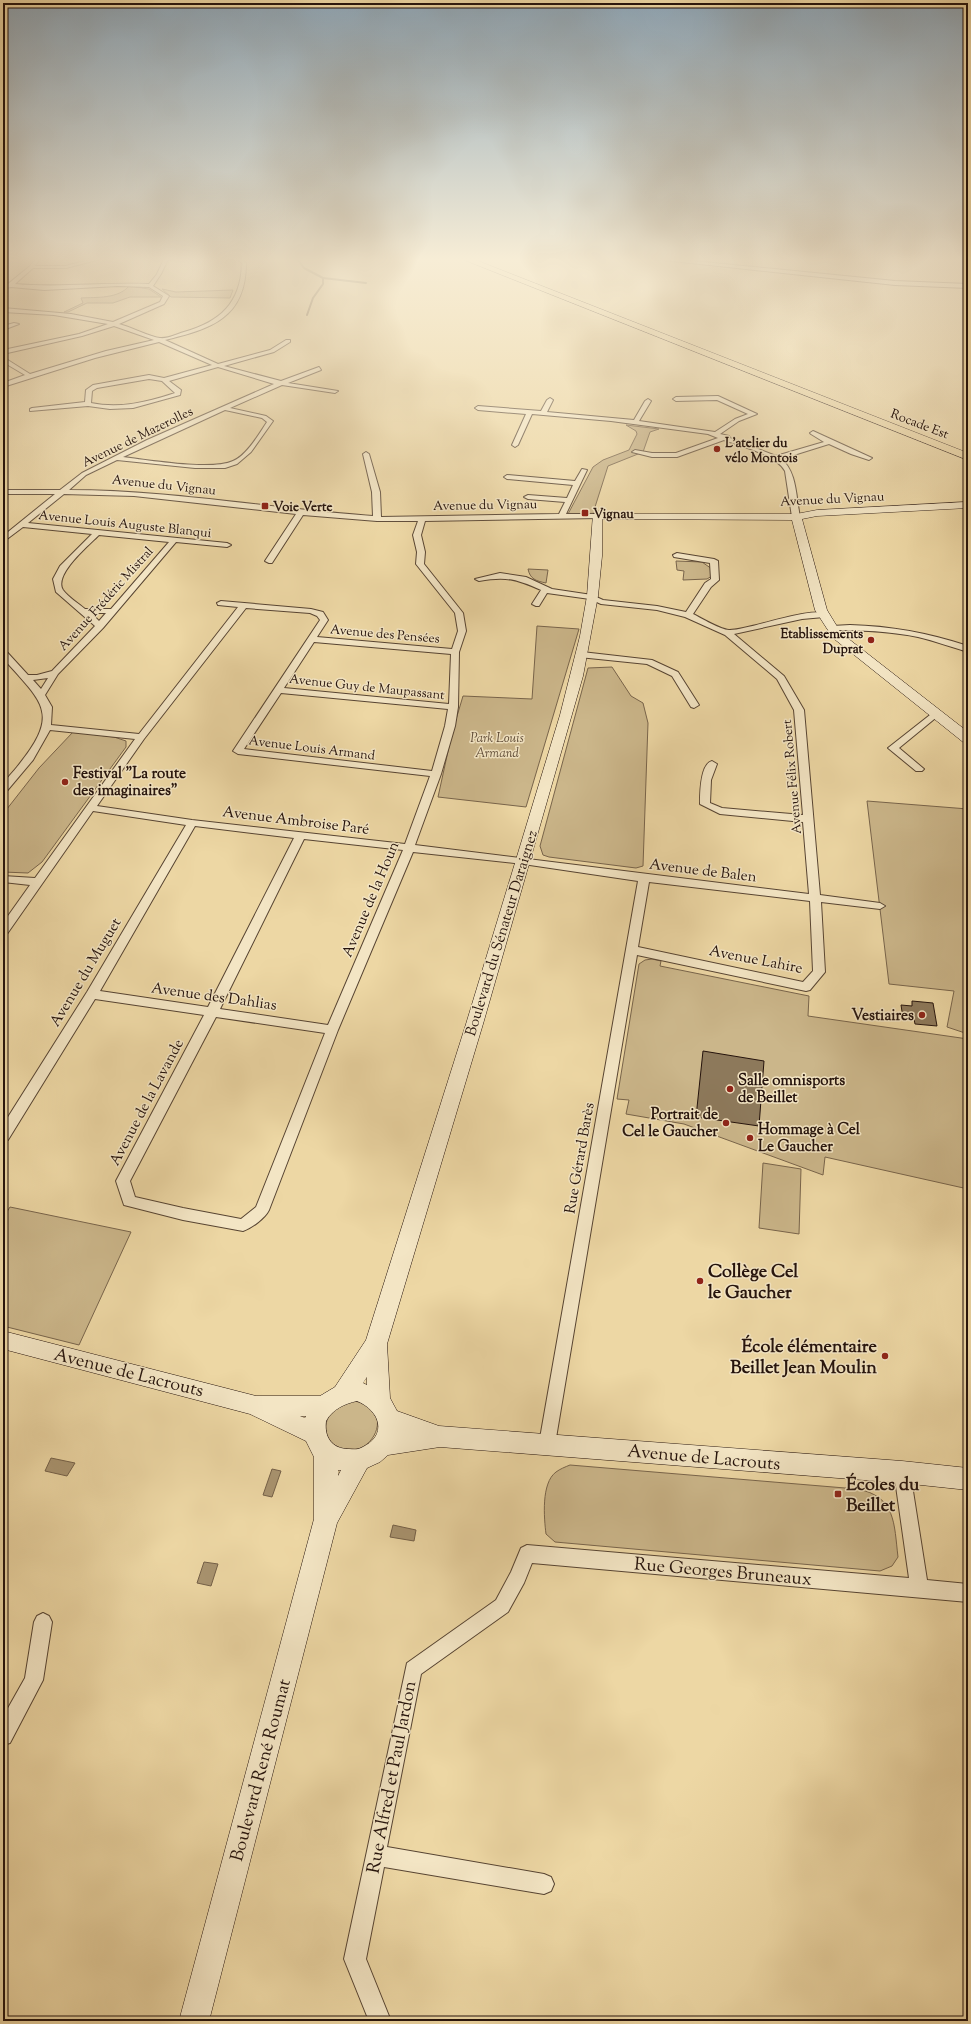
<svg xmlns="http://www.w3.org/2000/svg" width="971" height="2024" font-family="'Sorts Mill Goudy',serif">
<rect width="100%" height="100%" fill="#edd7a4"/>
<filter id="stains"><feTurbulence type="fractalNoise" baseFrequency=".005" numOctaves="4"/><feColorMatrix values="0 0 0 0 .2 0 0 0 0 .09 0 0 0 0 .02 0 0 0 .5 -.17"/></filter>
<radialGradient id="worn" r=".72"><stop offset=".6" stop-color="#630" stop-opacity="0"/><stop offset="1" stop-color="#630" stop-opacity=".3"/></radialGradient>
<g fill="#cbb68a" stroke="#78644b">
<path d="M129,286L149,289L161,297H130L113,303H87L68,312H64L83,303L81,298C97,297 118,299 129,286Z"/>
<polygon points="162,289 176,292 233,290 230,298 171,297"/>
<polygon points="626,425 659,429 650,432 643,452 608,466 595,507 598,511 605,513 568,514 593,467 603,460 629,450 637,434 636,431"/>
<polygon points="676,561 702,562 712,569 712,576 707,579 683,580 684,571 677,570"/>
<path d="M528,569L548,570L546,583C536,581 530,579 528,569Z"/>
<polygon points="537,626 579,629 526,807 438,797 452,733 463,696 532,699"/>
<polygon points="612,667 631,696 643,703 648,723 643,866 636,868 549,857 543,855 540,846 588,668"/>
<polygon points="73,732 114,737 126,741 126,747 42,862 28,873 3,872 3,814 39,768"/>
<polygon points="867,801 968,809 968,1034 947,1027 954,991 889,984"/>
<polygon points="652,959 661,961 660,966 809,996 808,1016 968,1039 968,1189 825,1157 823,1175 684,1124 626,1114 629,1100 617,1099 639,964 645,960"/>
<polygon points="763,1163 801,1169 799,1234 759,1228"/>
<polygon points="10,1207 131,1232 79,1345 3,1326 3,1218"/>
<path d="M354,1401C400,1408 370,1466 336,1446C320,1437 324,1414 339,1405C343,1403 349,1403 354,1401Z"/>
<path d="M570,1465L857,1489C896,1496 894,1524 898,1557L892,1566L880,1571L555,1542L546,1534C544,1518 541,1483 556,1472C560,1469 565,1467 570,1465Z"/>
</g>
<g fill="#a99470" stroke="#746048">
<polygon points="51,1458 75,1463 67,1476 45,1471"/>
<polygon points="272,1469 281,1471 272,1497 263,1495"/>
<polygon points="393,1525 416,1530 414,1541 390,1537"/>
<polygon points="204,1562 218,1564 211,1586 197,1583"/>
</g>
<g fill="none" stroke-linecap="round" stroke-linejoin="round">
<g stroke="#746048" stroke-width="2">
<polyline points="296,257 304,268 323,278 323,284 313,298 307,315"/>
<polyline points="323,278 366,283"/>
</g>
</g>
<g fill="#8d795b" stroke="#25130c">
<polygon points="912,1001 933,1003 937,1026 915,1024 914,1019 903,1018 901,1005 912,1006"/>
<polygon points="703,1051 764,1061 759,1126 696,1117"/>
</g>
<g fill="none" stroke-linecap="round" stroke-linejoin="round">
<defs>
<g id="street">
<path d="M37,257H41L35,266H66L100,257H108L66,268H33L15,284C59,288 104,282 149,284L157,274L165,257H169L161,274L153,286L169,296L164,304L119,324C131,327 150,337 160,338C167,339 177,334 184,332C220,322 241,303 242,263L234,257H239L246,263C246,318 211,329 165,340L218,364L270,350L286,340H290V342L274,352L224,366L281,381L319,367L321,370L288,383L338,391L335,393L282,385L230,408L266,416L273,421L251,452L237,464L225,468H195L117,460L86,475L69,490C171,490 272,509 373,516L372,492L363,454L366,452L369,454L380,492L381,517L559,514L565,502L528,499L524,497L528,495L567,498L573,485L507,479L504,477L507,475L575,481L582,469L587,470L566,514H597L601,516L600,518L425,521L421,535L425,552L424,564L463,613L466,631L459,652L458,707L455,726L441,774L415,845L809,894L803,822L720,814L700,804C700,794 700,764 712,761L717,764L711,780L710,803L722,808L803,815L794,710L777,679L725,635L685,617L657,610L601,604L590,599L547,593L539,606H536L532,604L541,590C516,579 506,576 479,581L475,579L500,573L526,577L552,589L592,595L603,600L657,606L686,612L705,583L711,579L710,563L674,557L673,555L677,553L714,559L718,561L719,580L711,587L693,614C701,618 721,630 729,630C747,631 816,604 828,615L824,617L802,619L734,634L784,676L804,710L820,895L880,903L885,906L880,909L821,902L825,972L810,990L806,991L637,955L555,1444L553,1449L547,1452L541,1449L539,1444L638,881L523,864L413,852L338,1030L269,1210C265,1218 252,1228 243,1231L183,1220L124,1205L116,1181L204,1015L95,999L8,1140L3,1141V1125L87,992L186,825L93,811L7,934L3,935V923L30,885L3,882V876L35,878L135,739L50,730L33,760L6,792L3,793C3,780 9,777 17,767C62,712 42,703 3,658V650L6,651L28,675H37L52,671L95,626L56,592L53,579L60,566L92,534L23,527L3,542V536L55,494H3V490H60L82,473L147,440L274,384L218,367L169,381L181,390L180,395L133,408L110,409L88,406L30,411V409L32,408L85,402L86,390L93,385L149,375L164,378L212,365L159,342L95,358L3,387V383L25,375L3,362V357L30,374L106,351L154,340L114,326L82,336L3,354V350L79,334L108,324L54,315L3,312V308L71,314L113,322L160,302L163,296L149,287L118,286L44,290L11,287L6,288L8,284L30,266ZM149,379L162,381L175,393C148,402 120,409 91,403L92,391L97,388ZM225,410L262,418L267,422C259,434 247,455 233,461C212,471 147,460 123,457ZM64,494L134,496L296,514L265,561L269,563H272L303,515L377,521H418L413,535L417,552L416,564L455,613L458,631L452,649L317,637L328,620L323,612L311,609L221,601L217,603L218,605L238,607L139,734L51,725L52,707L45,695L58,674L103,628L176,542L227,547L231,545L227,543L28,523ZM99,535L169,542L111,609H85C78,603 68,597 63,590C53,575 89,545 99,535ZM246,608L310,613L317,616L320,620L233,751L238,754L430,776L405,844L192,820L97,806L144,739ZM91,613H106L99,621ZM314,642L451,654L449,704L284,688ZM48,678L41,689L33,680ZM281,693L448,709L445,726L432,771L244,749ZM195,826L294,838L208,1007L100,991ZM304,839L403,850L328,1025L220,1009ZM649,882L810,901L813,971L803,982L638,947ZM216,1017L325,1033L256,1207L241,1219L183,1208L135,1197L130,1181Z"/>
<polygon points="635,257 652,257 895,281 968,284 968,288 895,285"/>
<polygon points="14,323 19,324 3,330 3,326"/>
<path d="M718,396L757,414L739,421L720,434L729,436L730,438L776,456L824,442L811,434L810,433L813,431L872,458L869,460L851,454L829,444L781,459C797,471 796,498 800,517L796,519L792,517L785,471C777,455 740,446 724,440L677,457H652L632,452L635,450L652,453H676L718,438L708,434L611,421L532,414L518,445L515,447L512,445L526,414L478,410L475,408L478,406L541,411L547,400L550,398L553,400L547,412L634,420L645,401L648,399L651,401L639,421L715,432L735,419L748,414L717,400L676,401L673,399L676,397Z"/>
<path d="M850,625C891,626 929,633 968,646V652C951,647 935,641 918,637C889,631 861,630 832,630L828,628L832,626Z"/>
<polygon points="582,652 652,660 678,672 699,705 694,708 691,707 672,676 647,664 579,657 578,655"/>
<polygon points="935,711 938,712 938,716 899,748 924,769 922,771 916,771 888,748"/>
<polygon points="902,1464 908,1466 910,1472 927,1580 968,1584 968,1602 532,1563 524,1583 508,1612 421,1674 387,1847 544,1874 551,1877 554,1884 551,1891 544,1894 384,1867 366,1959 391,2021 369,2021 344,1959 407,1663 496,1600 511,1572 521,1548 527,1545 909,1578 894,1472 896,1466"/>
<polygon points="43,1613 49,1616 52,1622 43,1680 10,1743 3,1745 3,1717 25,1678 34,1622 37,1616"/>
</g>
<path id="secondary" d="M968,502V508L817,516L802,519L827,610L841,633L968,732V743L963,742L833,638L815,610L792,520L602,519V556L598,596L583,676L483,1024L387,1344L390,1398L397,1411L439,1426L902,1461L968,1468V1490L902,1483L440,1447L388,1455L380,1462L367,1468L337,1523L209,2021H179L314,1519V1457L306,1441L250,1414L3,1349V1331L256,1396H320L335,1387L366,1340L466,1024L560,715L580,636L587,596L593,514H796L817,510ZM367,1377V1385L363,1383ZM357,1401C381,1411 388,1436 361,1448C357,1450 353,1449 349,1449C332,1449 324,1437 326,1421C333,1409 344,1404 357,1401ZM300,1416H306L305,1418ZM338,1470H341L338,1476Z"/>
<polygon id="primary" points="457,257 468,257 968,453 968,460"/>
</defs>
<use href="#street" stroke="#574432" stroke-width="2"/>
<use href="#secondary" stroke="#25130c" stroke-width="1"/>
<use href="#primary" stroke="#25130c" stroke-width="1"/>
<use href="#street" fill="#f3e5c4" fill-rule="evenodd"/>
<use href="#secondary" fill="#f3e5c4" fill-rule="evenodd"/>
<use href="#primary" fill="#edd7a4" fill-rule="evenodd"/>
</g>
<linearGradient id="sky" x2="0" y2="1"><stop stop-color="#8fa7b8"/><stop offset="0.48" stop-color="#f7edd6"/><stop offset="1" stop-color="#f7edd6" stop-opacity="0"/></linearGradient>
<rect width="971" height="540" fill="url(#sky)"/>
<g fill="#8f2418" stroke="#f3e5c4" stroke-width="1.5">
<circle cx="717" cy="449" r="4"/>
<rect x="261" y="502" width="8" height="8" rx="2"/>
<rect x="581" y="509" width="8" height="8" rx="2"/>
<circle cx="871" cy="640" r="4"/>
<circle cx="65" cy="782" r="4"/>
<circle cx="922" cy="1015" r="4"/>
<circle cx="730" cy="1089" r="4"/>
<circle cx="726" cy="1123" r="4"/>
<circle cx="750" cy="1138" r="4"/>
<circle cx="700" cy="1281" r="4"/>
<circle cx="885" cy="1356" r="4"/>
<rect x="834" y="1490" width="8" height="8" rx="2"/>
</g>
<g text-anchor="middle" stroke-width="3" stroke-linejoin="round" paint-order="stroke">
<g font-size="13" fill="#25130c" stroke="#f3e5c4">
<text transform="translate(920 423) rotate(21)" y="5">Rocade Est</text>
<text transform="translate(137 436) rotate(-26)" y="5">Avenue de Mazerolles</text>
<text transform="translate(164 484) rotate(6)" y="5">Avenue du Vignau</text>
<text transform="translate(832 498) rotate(-3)" y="5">Avenue du Vignau</text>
<text transform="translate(485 504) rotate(-1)" y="5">Avenue du Vignau</text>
<text transform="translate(125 523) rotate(6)" y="5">Avenue Louis Auguste Blanqui</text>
<text transform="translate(105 598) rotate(-48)" y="5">Avenue Frédéric Mistral</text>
<text transform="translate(385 633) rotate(5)" y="5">Avenue des Pensées</text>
<text transform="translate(367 686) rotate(6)" y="5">Avenue Guy de Maupassant</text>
<text transform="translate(312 747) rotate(7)" y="5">Avenue Louis Armand</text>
<text transform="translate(791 777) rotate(-95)" y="5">Avenue Félix Robert</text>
</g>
<g font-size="13" font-weight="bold" fill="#25130c" stroke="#f3e5c4" text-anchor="start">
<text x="725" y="447">L'atelier du<tspan x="725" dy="15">vélo Montois</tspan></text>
<text x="273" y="511">Voie Verte</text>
<text x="593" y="518">Vignau</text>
<text x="863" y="638" text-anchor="end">Etablissements<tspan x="863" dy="15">Duprat</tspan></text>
</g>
<g font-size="13" font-style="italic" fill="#5f4c38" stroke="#f3e5c4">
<text x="497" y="742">Park Louis<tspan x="497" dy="15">Armand</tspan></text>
</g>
<g font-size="15" font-weight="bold" fill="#25130c" stroke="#f3e5c4" text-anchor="start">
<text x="73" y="778">Festival "La route<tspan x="73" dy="17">des imaginaires"</tspan></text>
<text x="914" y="1020" text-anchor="end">Vestiaires</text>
<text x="738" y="1085">Salle omnisports<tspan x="738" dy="17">de Beillet</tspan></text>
<text x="718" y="1119" text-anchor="end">Portrait de<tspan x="718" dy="17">Cel le Gaucher</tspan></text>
<text x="758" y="1134">Hommage à Cel<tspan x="758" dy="17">Le Gaucher</tspan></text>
</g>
<g font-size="15" fill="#25130c" stroke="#f3e5c4">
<text transform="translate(296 820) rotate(7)" y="5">Avenue Ambroise Paré</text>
<text transform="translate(703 870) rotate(7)" y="5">Avenue de Balen</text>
<text transform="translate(370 899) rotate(-67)" y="5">Avenue de la Houn</text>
<text transform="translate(501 933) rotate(-73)" y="5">Boulevard du Sénateur Daraignez</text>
<text transform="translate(756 959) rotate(11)" y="5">Avenue Lahire</text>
<text transform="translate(85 972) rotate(-59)" y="5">Avenue du Muguet</text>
<text transform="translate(214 996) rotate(8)" y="5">Avenue des Dahlias</text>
<text transform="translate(146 1102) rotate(-62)" y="5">Avenue de la Lavande</text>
<text transform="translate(579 1158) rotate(-80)" y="5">Rue Gérard Barès</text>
</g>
<g font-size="18" font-weight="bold" fill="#25130c" stroke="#f3e5c4" text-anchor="start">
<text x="708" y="1277">Collège Cel<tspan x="708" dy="21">le Gaucher</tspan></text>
<text x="877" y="1352" text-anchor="end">École élémentaire<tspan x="877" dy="21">Beillet Jean Moulin</tspan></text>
<text x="846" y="1490">Écoles du<tspan x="846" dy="21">Beillet</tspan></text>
</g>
<g font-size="18" fill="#25130c" stroke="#f3e5c4">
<text transform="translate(129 1372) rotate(14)" y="6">Avenue de Lacrouts</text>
<text transform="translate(704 1457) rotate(5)" y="6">Avenue de Lacrouts</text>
<text transform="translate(723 1571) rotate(5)" y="6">Rue Georges Bruneaux</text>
<text transform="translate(260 1770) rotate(-75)" y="6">Boulevard René Roumat</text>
<text transform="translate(391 1777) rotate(-79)" y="6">Rue Alfred et Paul Jardon</text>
</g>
</g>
<rect width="971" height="2024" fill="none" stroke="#edd7a4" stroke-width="16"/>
<rect x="4" y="4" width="963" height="2016" fill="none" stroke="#25130c" stroke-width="2"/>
<rect x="8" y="8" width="955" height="2008" fill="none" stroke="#25130c"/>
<rect width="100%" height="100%" filter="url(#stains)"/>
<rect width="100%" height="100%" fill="url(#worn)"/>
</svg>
